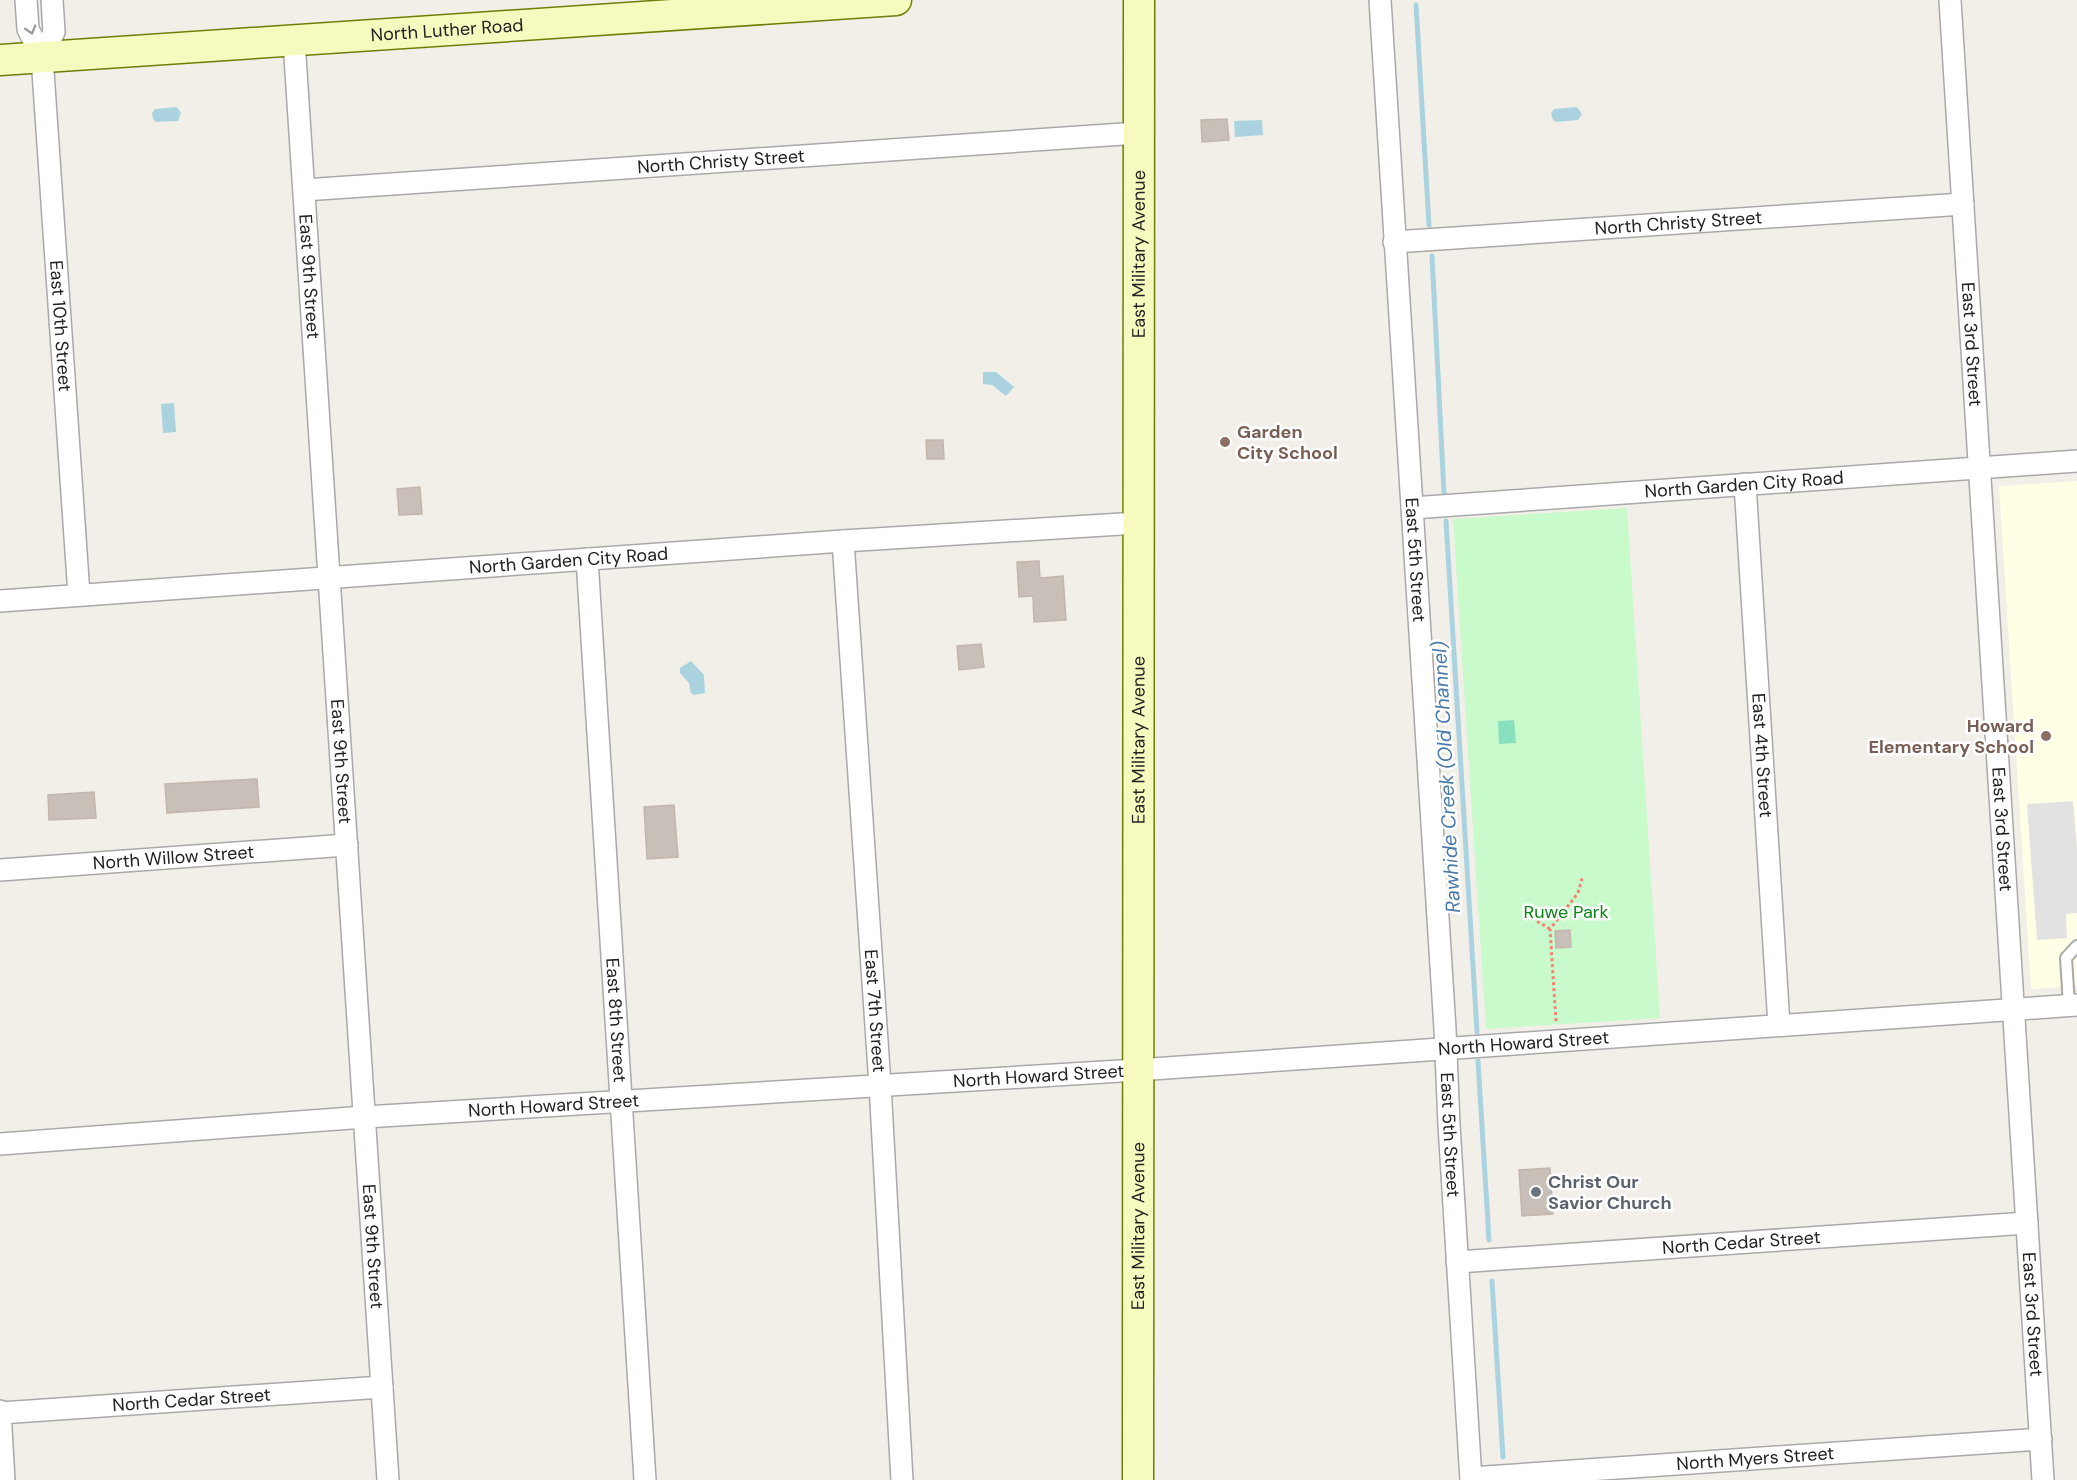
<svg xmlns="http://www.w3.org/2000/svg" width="2077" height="1480" font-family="'DM Sans',sans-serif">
<rect width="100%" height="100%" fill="#f2efe9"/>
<polygon fill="#ffffe5" points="2077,481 2077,986 2031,989 1999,486"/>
<polygon fill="#c8facc" points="1627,508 1660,1018 1486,1029 1453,519"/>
<polygon fill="#88e0be" points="1514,720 1516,743 1499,744 1498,721"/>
<polygon fill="#e2e2e2" points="2073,801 2077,849 2077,913 2066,914 2067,938 2037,940 2027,804"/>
<g fill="#aad3df">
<polygon points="177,107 181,113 178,121 156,122 153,119 152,113 155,109"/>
<polygon points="1577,107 1582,114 1578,120 1556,122 1553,120 1551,113 1554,109"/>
<polygon points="1262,120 1263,135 1235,137 1234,121"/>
<polygon points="983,372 996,372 1014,387 1006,396 992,385 983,384"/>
<polygon points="174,403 176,432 163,433 161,404"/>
<polygon points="691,661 704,675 705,693 694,695 691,693 689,683 680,673 680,668"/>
</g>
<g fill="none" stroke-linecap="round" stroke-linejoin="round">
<g stroke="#aad3df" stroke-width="5">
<polyline points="1416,5 1429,225"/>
<polyline points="1432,256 1444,493"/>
<polyline points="1446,521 1477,1032"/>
<polyline points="1478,1061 1489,1240"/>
<polyline points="1492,1281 1503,1457"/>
</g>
</g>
<g fill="#c7bfb8" stroke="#c4b6ab" stroke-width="1.5">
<polygon points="1227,119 1229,140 1202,142 1201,120"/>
<polygon points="926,440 943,440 944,459 927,459"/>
<polygon points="420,487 422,514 399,515 397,489"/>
<polygon points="1039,561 1040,578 1063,576 1066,620 1034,622 1033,596 1019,597 1017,562"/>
<polygon points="981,644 984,667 959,670 957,646"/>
<polygon points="257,779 259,807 167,813 165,784"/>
<polygon points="94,792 96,818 49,820 48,795"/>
<polygon points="674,805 678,857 647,859 644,807"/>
<polygon points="1570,930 1571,947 1556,948 1555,931"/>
<polygon points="1550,1168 1553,1214 1522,1216 1519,1170"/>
</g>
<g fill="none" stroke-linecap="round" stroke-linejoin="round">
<defs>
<polyline id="lane" points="2069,1005 2066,958 2077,946"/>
<g id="street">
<path id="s1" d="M26,0L28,29L42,57L79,595"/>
<path id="s2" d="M1380,0L1445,1029L1449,1125L1471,1480"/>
<path id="s3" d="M1950,0L2043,1480"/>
<path id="s4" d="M294,41L388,1480"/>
<polyline points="42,57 54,32 52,0"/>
<path id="s5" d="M304,190L1138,133"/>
<path id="s6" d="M1394,242L1963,204"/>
<path id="s7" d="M1745,484L1779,1025"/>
<path id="s8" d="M1412,508L2077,461"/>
<path id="s9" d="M843,541L880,1085L902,1480"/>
<path id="s10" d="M587,559L645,1480"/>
<path id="s11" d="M0,601L843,541L1138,523"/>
<path id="s12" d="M0,870L347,845"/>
<path id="s13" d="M0,1144L365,1117L1137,1070L2077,1005"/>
<path id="s14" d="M1457,1262L2027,1223"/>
<polyline points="0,1411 4,1480"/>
<path id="s15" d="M0,1413L382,1387"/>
<path id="s16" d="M1471,1478L2041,1439"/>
</g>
<g id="secondary">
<path id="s17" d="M0,60L896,0"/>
<path id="s18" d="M1138,1480L1139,0"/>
</g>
</defs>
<use href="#lane" stroke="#a9a9a9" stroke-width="14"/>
<use href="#street" stroke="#a9a9a9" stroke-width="24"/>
<use href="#secondary" stroke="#707d05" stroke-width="33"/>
<g stroke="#fa8072" stroke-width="3" stroke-dasharray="3 3" stroke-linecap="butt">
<polyline points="1532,918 1550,929"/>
<polyline points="1556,1021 1550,929 1578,893 1582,878"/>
</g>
<use href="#lane" stroke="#fff" stroke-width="10"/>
<use href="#street" stroke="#fff" stroke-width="21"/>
<use href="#secondary" stroke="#f7fabf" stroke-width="30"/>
</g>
<defs><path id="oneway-chevron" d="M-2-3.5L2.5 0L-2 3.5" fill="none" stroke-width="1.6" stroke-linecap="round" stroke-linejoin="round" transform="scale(1.5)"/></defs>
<use stroke="#9c9c9c" href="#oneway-chevron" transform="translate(31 30) rotate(73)"/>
<g fill="#8d6e63" stroke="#fff" stroke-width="2">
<circle cx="1225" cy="442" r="6"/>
<circle cx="2046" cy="736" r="6"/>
</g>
<circle fill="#6b7280" stroke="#fff" stroke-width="2" cx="1536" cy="1192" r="6"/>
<g text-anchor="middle" stroke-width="5" stroke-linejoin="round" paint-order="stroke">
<g font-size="18" fill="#222" stroke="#fff">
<text dy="6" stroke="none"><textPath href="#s17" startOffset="448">North Luther Road</textPath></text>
<text dy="6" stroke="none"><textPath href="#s5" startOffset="418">North Christy Street</textPath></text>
<text dy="6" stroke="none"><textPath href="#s6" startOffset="285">North Christy Street</textPath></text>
<text dy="6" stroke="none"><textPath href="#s18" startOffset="1226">East Military Avenue</textPath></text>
<text dy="6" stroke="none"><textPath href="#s4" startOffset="236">East 9th Street</textPath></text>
<text dy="6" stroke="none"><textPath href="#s1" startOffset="330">East 10th Street</textPath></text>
<text dy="6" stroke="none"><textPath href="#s3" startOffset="345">East 3rd Street</textPath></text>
<text dy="6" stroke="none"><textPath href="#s8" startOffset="333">North Garden City Road</textPath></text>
<text dy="6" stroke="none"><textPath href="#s11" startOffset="570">North Garden City Road</textPath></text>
<text dy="6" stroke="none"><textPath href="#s2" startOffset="561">East 5th Street</textPath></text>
<text dy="6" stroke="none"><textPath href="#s18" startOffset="740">East Military Avenue</textPath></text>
<text dy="6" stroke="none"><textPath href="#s7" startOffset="272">East 4th Street</textPath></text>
<text dy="6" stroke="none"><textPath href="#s4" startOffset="722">East 9th Street</textPath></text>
<text dy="6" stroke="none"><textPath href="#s3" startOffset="831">East 3rd Street</textPath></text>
<text dy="6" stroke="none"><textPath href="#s12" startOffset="174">North Willow Street</textPath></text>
<text dy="6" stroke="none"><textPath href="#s9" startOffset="471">East 7th Street</textPath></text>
<text dy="6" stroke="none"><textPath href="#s10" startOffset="462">East 8th Street</textPath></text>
<text dy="6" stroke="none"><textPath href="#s13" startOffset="1527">North Howard Street</textPath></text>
<text dy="6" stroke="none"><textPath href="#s13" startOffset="1041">North Howard Street</textPath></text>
<text dy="6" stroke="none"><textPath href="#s13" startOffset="555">North Howard Street</textPath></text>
<text dy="6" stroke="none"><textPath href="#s2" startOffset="1137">East 5th Street</textPath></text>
<text dy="6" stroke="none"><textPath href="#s18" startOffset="254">East Military Avenue</textPath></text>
<text dy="6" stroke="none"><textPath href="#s14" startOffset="285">North Cedar Street</textPath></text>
<text dy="6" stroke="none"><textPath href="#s4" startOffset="1208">East 9th Street</textPath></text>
<text dy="6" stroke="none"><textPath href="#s3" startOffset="1317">East 3rd Street</textPath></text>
<text dy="6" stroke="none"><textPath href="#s15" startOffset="192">North Cedar Street</textPath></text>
<text dy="6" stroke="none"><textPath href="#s16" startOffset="285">North Myers Street</textPath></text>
</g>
<g font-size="18" font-weight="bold" fill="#785e54" stroke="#fff" text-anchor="start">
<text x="1237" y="438">Garden<tspan x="1237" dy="21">City School</tspan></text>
<text x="2034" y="732" text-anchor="end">Howard<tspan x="2034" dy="21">Elementary School</tspan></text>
</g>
<g font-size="18" fill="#0c8416" stroke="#fff">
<text x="1566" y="918">Ruwe Park</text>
</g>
<g font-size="18" font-weight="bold" fill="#5b616d" stroke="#fff" text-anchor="start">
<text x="1548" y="1188">Christ Our<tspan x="1548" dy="21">Savior Church</tspan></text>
</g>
<g font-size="20" font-style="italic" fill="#4a7aab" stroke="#fff">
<text transform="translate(1446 777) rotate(-93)" y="7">Rawhide Creek (Old Channel)</text>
</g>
</g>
</svg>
